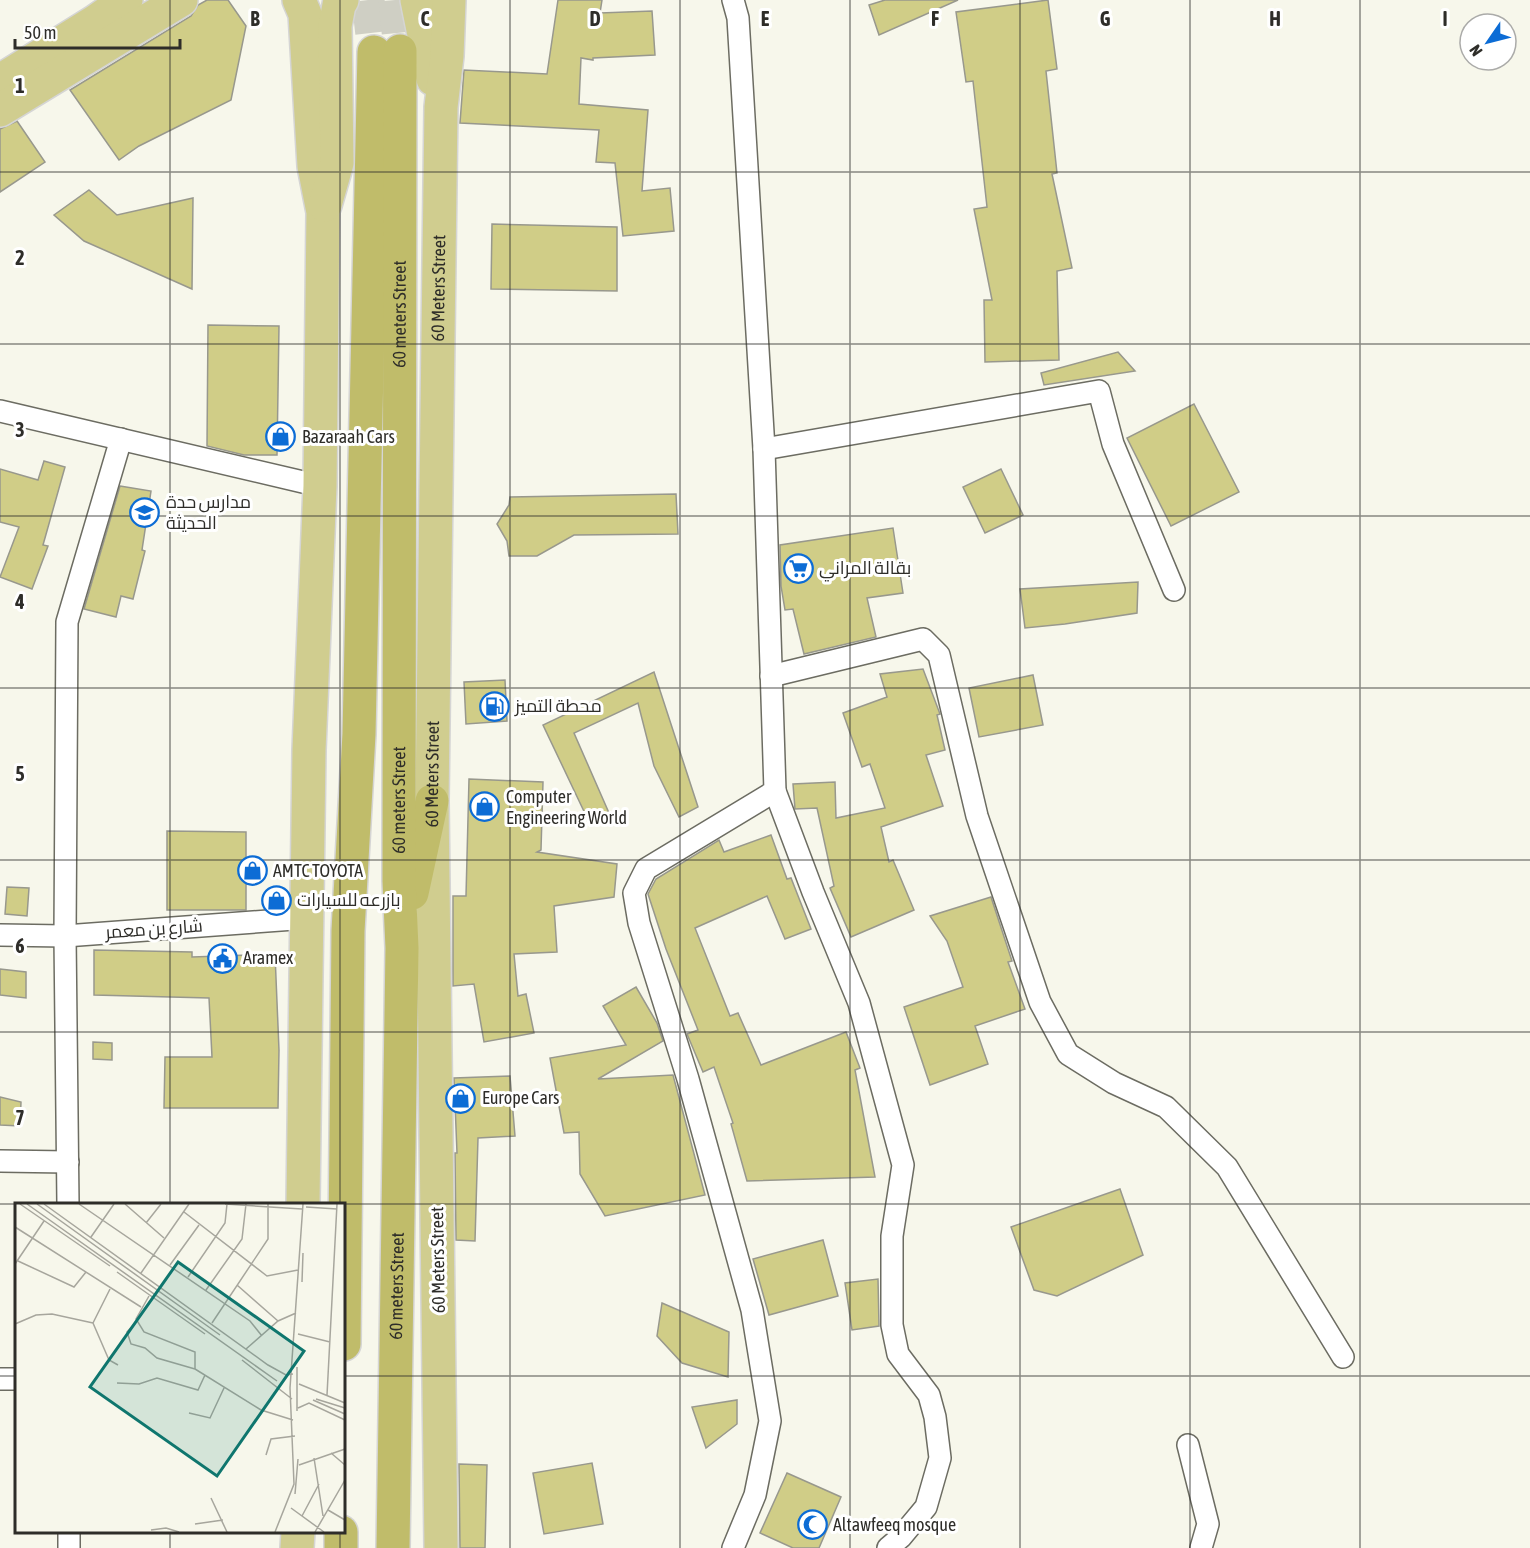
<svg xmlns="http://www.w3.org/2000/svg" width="1530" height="1548" font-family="'Asap Condensed',Cairo,sans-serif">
<rect width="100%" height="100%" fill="#f7f7eb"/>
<g fill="#d0cd87" stroke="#98988d" stroke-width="1.5">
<polygon points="207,0 228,0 246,26 231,100 139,146 119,160 70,90 191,16 198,5"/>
<polygon points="558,0 602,0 600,13 652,11 655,55 593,58 593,60 581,58 579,104 648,110 642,191 670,188 674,231 623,236 615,163 596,162 599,130 460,123 464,70 547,74"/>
<polygon points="885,0 958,0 879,35 869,5"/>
<polygon points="1048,0 1057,69 1046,71 1057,173 1052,174 1072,268 1057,271 1059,360 985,362 984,300 992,300 974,209 987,207 973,81 966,82 956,12"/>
<polygon points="17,121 45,162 0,192 0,129"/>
<polygon points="89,190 117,215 193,198 192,289 84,241 54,215"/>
<polygon points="492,224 617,227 617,291 491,289"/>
<polygon points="208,325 279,326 277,455 244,455 207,446"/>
<polygon points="1118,352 1135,371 1044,385 1041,373"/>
<polygon points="1194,404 1239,492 1171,526 1127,438"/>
<polygon points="44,461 65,467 43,545 48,546 32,589 0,577 19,527 0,522 0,469 38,480"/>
<polygon points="1001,469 1023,515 985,533 963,487"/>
<polygon points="120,486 151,491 142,550 145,551 133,599 121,596 116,617 84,609"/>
<polygon points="676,494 678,534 574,535 537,556 509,556 507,541 497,524 509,505 510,497"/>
<polygon points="893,528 903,593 867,598 876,637 804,654 793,609 785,610 781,586 780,545"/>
<polygon points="1138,582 1137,613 1065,624 1025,628 1020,589"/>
<polygon points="923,669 940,714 937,715 945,750 926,755 943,806 881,827 889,862 893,860 914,910 851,937 830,888 834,886 817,808 795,809 793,784 835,782 836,818 885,808 870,764 862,767 843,713 887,697 880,674"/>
<polygon points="654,672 698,807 679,817 654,766 638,703 574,733 609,813 590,824 543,725"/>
<polygon points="1033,675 1043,725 979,737 969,688"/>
<polygon points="505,680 507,721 466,724 464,682"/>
<polygon points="469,779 543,782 541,850 537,852 617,864 614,897 554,906 557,952 514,954 518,996 526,994 534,1033 484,1042 474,984 453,986 453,896 466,896"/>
<polygon points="167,831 246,832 246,910 167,910"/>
<polygon points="771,835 787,879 791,878 811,929 785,939 767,896 695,928 730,1016 738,1013 761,1065 846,1032 860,1068 855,1070 875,1177 747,1181 731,1124 733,1123 714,1067 703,1072 687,1034 698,1030 666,949 648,894 656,879 719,840 724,852"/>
<polygon points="7,887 29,888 27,916 5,914"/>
<polygon points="991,897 1012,961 1008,962 1025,1009 975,1026 988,1064 930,1085 904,1007 963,987 947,941 930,916"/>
<polygon points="94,950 192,952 192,957 275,954 279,1050 278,1108 164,1108 165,1057 212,1057 209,998 94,995"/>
<polygon points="0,969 26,972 26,998 0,995"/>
<polygon points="636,987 657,1023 663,1041 598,1079 673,1075 705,1195 605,1216 580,1174 579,1132 564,1133 550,1058 626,1045 603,1006"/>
<polygon points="93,1042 112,1043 112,1060 93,1059"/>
<polygon points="510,1076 515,1136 478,1138 475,1241 456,1240 455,1153 457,1153 454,1078"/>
<polygon points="0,1097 21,1102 20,1126 0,1125"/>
<polygon points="1120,1189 1143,1255 1057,1296 1034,1290 1011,1227"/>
<polygon points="823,1240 838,1296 769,1315 753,1259"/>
<polygon points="878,1279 879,1326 852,1330 845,1283"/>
<polygon points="662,1303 729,1332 728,1377 682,1363 657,1336"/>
<polygon points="737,1400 737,1424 706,1448 692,1407"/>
<polygon points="592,1463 603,1524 544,1534 533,1473"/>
<polygon points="459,1464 487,1465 485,1548 460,1548"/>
<polygon points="787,1473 841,1497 819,1548 793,1548 760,1533"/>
</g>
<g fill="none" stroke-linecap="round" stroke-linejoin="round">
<g stroke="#cfcfc4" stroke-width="33" stroke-dasharray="33 16" stroke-linecap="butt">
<polyline points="368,0 374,52"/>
<polyline points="395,0 400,51"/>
</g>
<defs>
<g id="minor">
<polyline points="733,0 738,18 764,449 775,791 646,869 634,893 639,923 688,1079 752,1310 770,1421 755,1495 733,1548"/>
<polyline points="0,411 320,486"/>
<polyline points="764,449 1099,391 1113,444 1174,590"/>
<polyline points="771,676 923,639 939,655 977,816 1040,1002 1068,1054 1114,1083 1166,1107 1227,1167 1343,1357"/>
<polyline points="775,791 813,892 859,1003 903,1165 892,1236 892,1325 898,1354 929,1395 935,1417 940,1458 926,1507 901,1537 888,1548"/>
<polyline points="0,935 65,936 308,918"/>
<polyline points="0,1161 68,1162"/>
<polyline points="68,1204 65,936 67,622 121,439"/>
<polyline points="0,1379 16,1379"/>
<polyline points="1188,1445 1208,1524 1201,1548"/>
<polyline points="69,1532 69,1548"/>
</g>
<g id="primary">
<polyline points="299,0 305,14 314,166 323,212 320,486 309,750 303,1204"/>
<polyline points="417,0 433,79"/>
<polyline points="0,81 96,21 126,0"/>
<polyline points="0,110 181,0"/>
<polyline points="325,205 337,163 335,26 339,5 342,0"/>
<polyline points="297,1548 298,1532"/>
<path id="s1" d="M441,1548L432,801L441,107L447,56L449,0"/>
</g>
<g id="trunk">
<polyline points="412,893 432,801"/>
<polyline points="344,1344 348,931 359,734 374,52"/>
<polyline points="341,1548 341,1532"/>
<path id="s2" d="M393,1548L402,948L399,881L400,51"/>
</g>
</defs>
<use href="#minor" stroke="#6c6c62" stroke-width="24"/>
<use href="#primary" stroke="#d5d5d4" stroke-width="36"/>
<use href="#trunk" stroke="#d5d5d4" stroke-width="36"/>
<use href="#minor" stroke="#fff" stroke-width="21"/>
<use href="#primary" stroke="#d0cd8f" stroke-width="33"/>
<use href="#trunk" stroke="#c0bc6a" stroke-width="33"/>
</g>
<path fill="none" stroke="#2e2d29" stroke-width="1.5" stroke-opacity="0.55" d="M170,0V1204M340,0V1204M510,0V1548M680,0V1548M850,0V1548M1020,0V1548M1190,0V1548M1360,0V1548M0,172H1530M0,344H1530M0,516H1530M0,688H1530M0,860H1530M0,1032H1530M0,1204H1530M0,1376H16M344,1376H1530M170,1532V1548M340,1532V1548"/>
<defs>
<symbol id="shop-ring" viewBox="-11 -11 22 22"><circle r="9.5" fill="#fff" stroke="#0c6cd5" stroke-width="1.5"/><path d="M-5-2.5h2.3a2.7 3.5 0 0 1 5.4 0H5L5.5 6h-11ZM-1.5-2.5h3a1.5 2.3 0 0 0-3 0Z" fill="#0c6cd5"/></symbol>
<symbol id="school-ring" viewBox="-11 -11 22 22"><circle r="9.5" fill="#fff" stroke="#0c6cd5" stroke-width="1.5"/><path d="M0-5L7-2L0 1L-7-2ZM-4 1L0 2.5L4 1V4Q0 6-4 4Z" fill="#0c6cd5"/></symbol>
<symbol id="supermarket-ring" viewBox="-11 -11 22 22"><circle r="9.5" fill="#fff" stroke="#0c6cd5" stroke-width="1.5"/><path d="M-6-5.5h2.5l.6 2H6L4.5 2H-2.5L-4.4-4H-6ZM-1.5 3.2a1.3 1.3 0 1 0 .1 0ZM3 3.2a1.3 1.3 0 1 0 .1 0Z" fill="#0c6cd5"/></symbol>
<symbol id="fuel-ring" viewBox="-11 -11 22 22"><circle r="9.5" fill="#fff" stroke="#0c6cd5" stroke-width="1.5"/><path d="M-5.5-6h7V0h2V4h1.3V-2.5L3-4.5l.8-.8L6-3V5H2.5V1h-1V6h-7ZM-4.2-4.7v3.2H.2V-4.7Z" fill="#0c6cd5"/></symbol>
<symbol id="civic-ring" viewBox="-11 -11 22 22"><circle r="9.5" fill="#fff" stroke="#0c6cd5" stroke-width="1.5"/><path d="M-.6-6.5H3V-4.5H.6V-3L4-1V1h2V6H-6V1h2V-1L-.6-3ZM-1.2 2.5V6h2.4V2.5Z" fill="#0c6cd5"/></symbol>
<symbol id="mosque-ring" viewBox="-11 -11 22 22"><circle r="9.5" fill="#fff" stroke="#0c6cd5" stroke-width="1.5"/><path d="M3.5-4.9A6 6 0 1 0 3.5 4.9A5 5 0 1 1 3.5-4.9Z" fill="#0c6cd5"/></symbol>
</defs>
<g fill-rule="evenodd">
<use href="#shop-ring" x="264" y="420" width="33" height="33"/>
<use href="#school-ring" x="128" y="496" width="33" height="33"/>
<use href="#supermarket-ring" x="782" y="552" width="33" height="33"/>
<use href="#fuel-ring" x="478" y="690" width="33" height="33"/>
<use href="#shop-ring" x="468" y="790" width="33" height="33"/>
<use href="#shop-ring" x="236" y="854" width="33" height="33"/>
<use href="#shop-ring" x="260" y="884" width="33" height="33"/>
<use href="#civic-ring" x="206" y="942" width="33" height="33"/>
<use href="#shop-ring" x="444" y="1082" width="33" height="33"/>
<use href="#mosque-ring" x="796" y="1508" width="33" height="33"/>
</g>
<g text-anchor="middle" stroke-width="6" stroke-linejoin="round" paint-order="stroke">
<g font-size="18" fill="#2e2d29" stroke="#fff">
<text dy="6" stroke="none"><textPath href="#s1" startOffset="1260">60 Meters Street</textPath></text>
<text dy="6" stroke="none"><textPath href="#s2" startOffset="1234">60 meters Street</textPath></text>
<text dy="6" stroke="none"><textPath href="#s1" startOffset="774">60 Meters Street</textPath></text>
<text dy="6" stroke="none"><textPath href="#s2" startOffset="748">60 meters Street</textPath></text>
<text transform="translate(154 929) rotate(-4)" y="6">شارع بن معمر</text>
<text transform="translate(438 1260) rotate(-91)" y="6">60 Meters Street</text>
<text dy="6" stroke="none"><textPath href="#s2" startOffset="262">60 meters Street</textPath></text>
</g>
<g font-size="18" fill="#2e2d29" stroke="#fff" text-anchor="start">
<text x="302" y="443">Bazaraah Cars</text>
<text x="166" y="508">مدارس حدة<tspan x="166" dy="21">الحديثة</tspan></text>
<text x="819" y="574">بقالة المراني</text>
<text x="515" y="712">محطة التميز</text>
<text x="506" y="803">Computer<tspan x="506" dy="21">Engineering World</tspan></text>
<text x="273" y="877">AMTC TOYOTA</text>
<text x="297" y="906">بازرعه للسيارات</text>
<text x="243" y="964">Aramex</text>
<text x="482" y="1104">Europe Cars</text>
<text x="833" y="1531">Altawfeeq mosque</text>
</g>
</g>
<g transform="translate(15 1203)">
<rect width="330" height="330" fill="#f7f7eb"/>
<path fill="none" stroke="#a7a69d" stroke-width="1.5" d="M5,1L95,63M12,1L262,178M22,1L205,132M29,1L253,162L271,172L278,171M64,1L235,118L247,133M110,1L149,35M210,1L287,6M291,4L322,6M169,9L252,73L283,67M131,20L146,1M0,24L126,104M76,34L99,1M3,58L59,84L71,69M0,61L29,18M155,62L184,22M102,69L190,131M126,70L174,1M173,74L210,20L212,1M287,79L288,50M222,82L263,118M95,86L78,120L94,157L103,162M191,87L227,36L231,1M134,93L121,116L129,129L180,149V166L246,207L278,217M121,119L112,129L116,141L130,145L142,155L180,166M197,120L253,36V1M0,121L21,112L37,111L78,120M283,131L315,139M231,146L263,118L281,110M227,157L277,196M102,180L124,181L142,175L183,187L190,172M284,181L330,200M312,192L322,1M301,196L330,205M298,197L330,211M283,205L294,200L330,217M282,208V164M174,210L195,215L209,185M316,250L330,262M251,252L256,236L280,233M299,255L308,313M284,262L330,246M280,291L283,256M196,295L212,329M276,305L309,329M313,307L330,317M287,313L304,281M180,321L208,317M136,327L151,325L164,329M260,329L279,281L275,185L288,1M300,329L330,277"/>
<path fill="#0f766e" fill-opacity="0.15" stroke="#0f766e" stroke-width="3" d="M163,59L289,148L202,273L75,184Z"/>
<rect width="330" height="330" fill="none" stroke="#2e2d29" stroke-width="3"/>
</g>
<g font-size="20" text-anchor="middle" font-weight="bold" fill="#2e2d29" stroke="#fff" stroke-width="6" stroke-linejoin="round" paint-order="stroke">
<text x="255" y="26">B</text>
<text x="425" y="26">C</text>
<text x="595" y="26">D</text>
<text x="765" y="26">E</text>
<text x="935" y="26">F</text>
<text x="1105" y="26">G</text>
<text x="1275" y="26">H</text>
<text x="1445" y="26">I</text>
<text x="20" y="93">1</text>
<text x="20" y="265">2</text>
<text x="20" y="437">3</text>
<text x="20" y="609">4</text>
<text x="20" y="781">5</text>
<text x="20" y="953">6</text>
<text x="20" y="1125">7</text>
</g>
<g transform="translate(1488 42) rotate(235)"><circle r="28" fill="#ffffff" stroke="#ababa9" stroke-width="1.5"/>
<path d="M0-4.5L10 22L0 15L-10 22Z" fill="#0c6cd5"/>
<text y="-9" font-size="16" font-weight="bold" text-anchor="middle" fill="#2e2d29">N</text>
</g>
<path d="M15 39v9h165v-9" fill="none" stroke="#2e2d29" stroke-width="3"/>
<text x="24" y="39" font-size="18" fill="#2e2d29" stroke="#ffffff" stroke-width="4.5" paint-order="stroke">50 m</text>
</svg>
